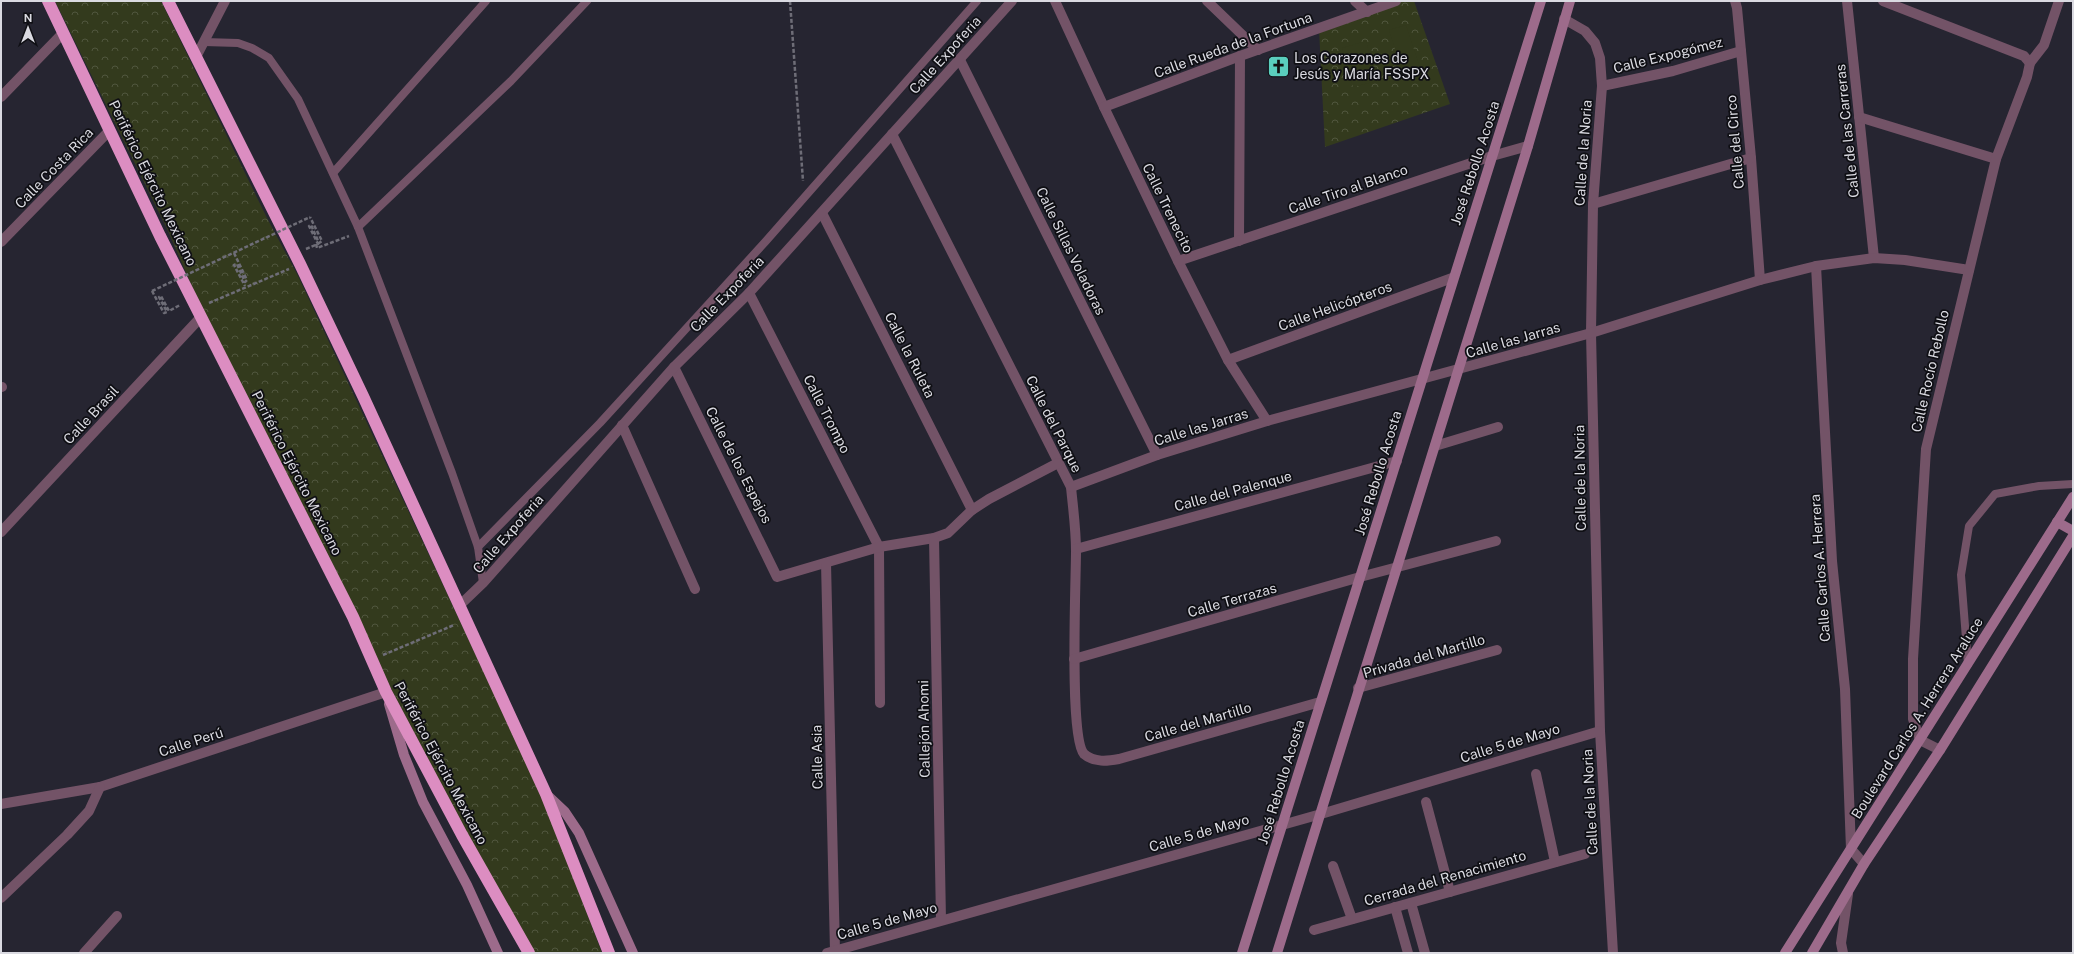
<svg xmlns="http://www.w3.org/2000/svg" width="2074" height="954" font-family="'Public Sans',sans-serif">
<defs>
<pattern id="park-crowns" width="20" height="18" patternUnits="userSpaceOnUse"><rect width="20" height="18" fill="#333a1d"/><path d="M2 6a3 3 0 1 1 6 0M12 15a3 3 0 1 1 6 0" fill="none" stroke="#50563e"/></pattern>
</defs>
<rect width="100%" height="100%" fill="#262531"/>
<g fill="url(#park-crowns)">
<polygon points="55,1 161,1 267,218 298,276 543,798 602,953 533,953 395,704 204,314 168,231"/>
<polygon points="1398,1 1414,1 1450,104 1325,147 1319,29"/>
</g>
<g fill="#333a1d">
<polygon points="1406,25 1420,68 1403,74 1389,30"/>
<polygon points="1366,41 1377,81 1353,87 1342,48"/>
</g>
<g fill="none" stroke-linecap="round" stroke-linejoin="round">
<g stroke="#6e6d77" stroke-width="2.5" stroke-dasharray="4 2" stroke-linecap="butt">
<polyline points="790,1 803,181"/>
<polyline points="316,244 317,248 349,236"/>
<polyline points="306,249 318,244 309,226 311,225 319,243 322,241 310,217"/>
<polyline points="234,253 247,280 245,282 237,264 234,265 245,286"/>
<polyline points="152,291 164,313 167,312 159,297 161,296 169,311 180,305"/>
<polyline points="209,303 289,269"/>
<polyline points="383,655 454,625"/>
</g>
<g stroke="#735367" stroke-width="8">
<polyline points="204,42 238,43 252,48 269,58 298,99 358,227 452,473 478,547 483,583"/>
<polyline points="333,173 486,1"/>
<polyline points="358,227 511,81 587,1"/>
<polyline points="478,547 600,423 766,241 977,1"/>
<polyline points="1968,664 1961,575 1969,526 1995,494 2039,486 2073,484"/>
</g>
<g stroke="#735367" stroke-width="10">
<polyline points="1055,1 1104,107 1178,261 1228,360 1267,421"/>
<polyline points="1207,1 1258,50"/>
<polyline points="1355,1 1367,12"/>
<polyline points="1735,1 1737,8 1751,158 1760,280"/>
<polyline points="1847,1 1874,258"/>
<polyline points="1883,1 2024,56 2030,63"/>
<polyline points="1564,19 1585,31 1595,43 1600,58 1602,86 1593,204 1591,333 1600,731 1613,953"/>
<polyline points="196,57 225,1"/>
<polyline points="960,60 1157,455"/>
<polyline points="1602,86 1673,71 1741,51"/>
<polyline points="1,97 63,33"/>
<polyline points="1104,107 1240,56 1396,1"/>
<polyline points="1859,117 1996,159"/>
<path d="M892,134L1071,487C1073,508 1076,529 1076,551C1076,581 1069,738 1084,754C1094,763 1108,761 1119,759L1320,702"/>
<polyline points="1593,204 1751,158"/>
<polyline points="822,213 972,510"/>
<polyline points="1239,241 1240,56"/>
<polyline points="1,242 110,130"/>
<polyline points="1178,261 1492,156 1528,146"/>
<polyline points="1816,266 1832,561 1845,689 1851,849 1864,864"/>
<polyline points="749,293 879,547 880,703"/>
<polyline points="1228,360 1452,278"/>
<polyline points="674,367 777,577 879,547 934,538 948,533 972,510 989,499 1058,463"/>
<polyline points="1,387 2,387"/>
<polyline points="622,425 695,589"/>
<polyline points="1435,446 1498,427"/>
<polyline points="1071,487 1157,455 1267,421 1591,333 1760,280 1816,266 1874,258 1905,260 1969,270"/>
<polyline points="1,532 201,317"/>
<polyline points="934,538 941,920"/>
<polyline points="1076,549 1397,461"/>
<polyline points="826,563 835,951"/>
<polyline points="460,605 483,583 674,367 749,293 1012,1"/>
<polyline points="1074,659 1360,577 1496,541"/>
<polyline points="1358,688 1497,650"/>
<polyline points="1940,750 1920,740 1913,719 1913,659 1926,449 1996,159 2027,77 2030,63 2044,45 2059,1"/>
<polyline points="1536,774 1555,862"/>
<polyline points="1426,802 1450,892"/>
<polyline points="1,804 100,787 386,692"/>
<polyline points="1333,866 1352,919"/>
<polyline points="1,898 67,835 89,811 100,787"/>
<polyline points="1411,903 1425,953"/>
<polyline points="1395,907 1408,953"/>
<polyline points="1314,930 1585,854"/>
<polyline points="84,953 117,916"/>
<polyline points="827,953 1321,814 1600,731"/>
<polyline points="1843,953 1841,943 1848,894"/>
</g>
<g stroke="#9d6b8b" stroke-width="10">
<polyline points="2057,522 2073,531"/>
<polyline points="389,704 404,755 423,802 467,885 498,953"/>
<polyline points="547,795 565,812 579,833 633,953"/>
<path d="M1242,953C1342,636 1441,318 1541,1"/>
<polyline points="1277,953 1528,146 1570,1"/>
<polyline points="1785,953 2073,497"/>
<polyline points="1812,953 1864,864 1940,750 2073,536"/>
</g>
<g stroke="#dc8dc1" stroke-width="12">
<polyline points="48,1 160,236 353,617 386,692 462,835 529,953"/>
<polyline points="168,1 300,264 363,396 546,794 609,953"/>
</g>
<polyline stroke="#6e6d77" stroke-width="2.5" stroke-dasharray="4 2" stroke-linecap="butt" points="152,291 310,217"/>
</g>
<defs>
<symbol id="church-square" viewBox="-11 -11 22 22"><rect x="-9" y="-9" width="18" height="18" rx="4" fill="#5acebd" stroke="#0f0f14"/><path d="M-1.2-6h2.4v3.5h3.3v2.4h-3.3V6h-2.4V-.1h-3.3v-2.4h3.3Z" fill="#111"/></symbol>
</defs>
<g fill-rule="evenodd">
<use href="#church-square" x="1266" y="54" width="25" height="25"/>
</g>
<g text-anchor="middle" stroke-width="3.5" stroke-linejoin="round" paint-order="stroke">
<g font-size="14" fill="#dadae1" stroke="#0f0f14">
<text transform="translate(1233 45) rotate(-20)" y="5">Calle Rueda de la Fortuna</text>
<text transform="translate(945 55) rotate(-48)" y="5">Calle Expoferia</text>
<text transform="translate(1668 55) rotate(-14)" y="5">Calle Expogómez</text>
<text transform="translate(1847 131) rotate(-96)" y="5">Calle de las Carreras</text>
<text transform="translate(1735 142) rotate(-95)" y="5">Calle del Circo</text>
<text transform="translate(1583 153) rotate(-86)" y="5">Calle de la Noria</text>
<text transform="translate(1475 163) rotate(-72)" y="5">José Rebollo Acosta</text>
<text transform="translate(54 168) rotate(-46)" y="5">Calle Costa Rica</text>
<text transform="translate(153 183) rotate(64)" y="5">Periférico Ejército Mexicano</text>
<text transform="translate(1348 189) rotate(-19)" y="5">Calle Tiro al Blanco</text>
<text transform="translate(1168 208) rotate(64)" y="5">Calle Trenecito</text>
<text transform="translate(1071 251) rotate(64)" y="5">Calle Sillas Voladoras</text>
<text transform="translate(727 294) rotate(-46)" y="5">Calle Expoferia</text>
<text transform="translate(1335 306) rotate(-20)" y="5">Calle Helicópteros</text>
<text transform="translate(1513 340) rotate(-16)" y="5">Calle las Jarras</text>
<text transform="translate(910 355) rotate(63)" y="5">Calle la Ruleta</text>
<text transform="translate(1930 371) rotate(-77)" y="5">Calle Rocío Rebollo</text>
<text transform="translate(827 414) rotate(63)" y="5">Calle Trompo</text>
<text transform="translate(91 415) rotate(-47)" y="5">Calle Brasil</text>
<text transform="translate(1054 424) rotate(63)" y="5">Calle del Parque</text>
<text transform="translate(1201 427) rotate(-17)" y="5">Calle las Jarras</text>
<text transform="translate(739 465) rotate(63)" y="5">Calle de los Espejos</text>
<text transform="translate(297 473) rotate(63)" y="5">Periférico Ejército Mexicano</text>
<text transform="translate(1378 473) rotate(-73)" y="5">José Rebollo Acosta</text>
<text transform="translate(1580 478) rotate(-91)" y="5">Calle de la Noria</text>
<text transform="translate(1233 491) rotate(-15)" y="5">Calle del Palenque</text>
<text transform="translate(508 534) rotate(-49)" y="5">Calle Expoferia</text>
<text transform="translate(1820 568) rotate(-94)" y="5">Calle Carlos A. Herrera</text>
<text transform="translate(1232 600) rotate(-16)" y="5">Calle Terrazas</text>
<text transform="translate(1424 656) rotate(-16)" y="5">Privada del Martillo</text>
<text transform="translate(1917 718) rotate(-58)" y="5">Boulevard Carlos A. Herrera Araluce</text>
<text transform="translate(1198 722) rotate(-16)" y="5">Calle del Martillo</text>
<text transform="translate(924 729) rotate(-91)" y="5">Callejón Ahomi</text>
<text transform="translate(191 742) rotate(-18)" y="5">Calle Perú</text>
<text transform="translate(1510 743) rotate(-17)" y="5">Calle 5 de Mayo</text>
<text transform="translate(817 757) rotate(-91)" y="5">Calle Asia</text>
<text transform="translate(441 763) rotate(62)" y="5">Periférico Ejército Mexicano</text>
<text transform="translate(1281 782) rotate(-73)" y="5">José Rebollo Acosta</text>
<text transform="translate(1590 802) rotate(-93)" y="5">Calle de la Noria</text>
<text transform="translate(1199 833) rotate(-16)" y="5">Calle 5 de Mayo</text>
<text transform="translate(1445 878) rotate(-16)" y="5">Cerrada del Renacimiento</text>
<text transform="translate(887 921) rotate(-16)" y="5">Calle 5 de Mayo</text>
</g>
<g font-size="14" fill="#dadae1" stroke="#0f0f14" text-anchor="start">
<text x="1294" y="63">Los Corazones de<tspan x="1294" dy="16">Jesús y María FSSPX</tspan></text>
</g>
</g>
<rect width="2074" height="954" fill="none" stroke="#dadae1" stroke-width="4"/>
<g transform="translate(28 28)" stroke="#0f0f14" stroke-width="3" paint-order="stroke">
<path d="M0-3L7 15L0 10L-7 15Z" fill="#dadae1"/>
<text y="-6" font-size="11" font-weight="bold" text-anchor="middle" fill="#dadae1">N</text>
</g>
</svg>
